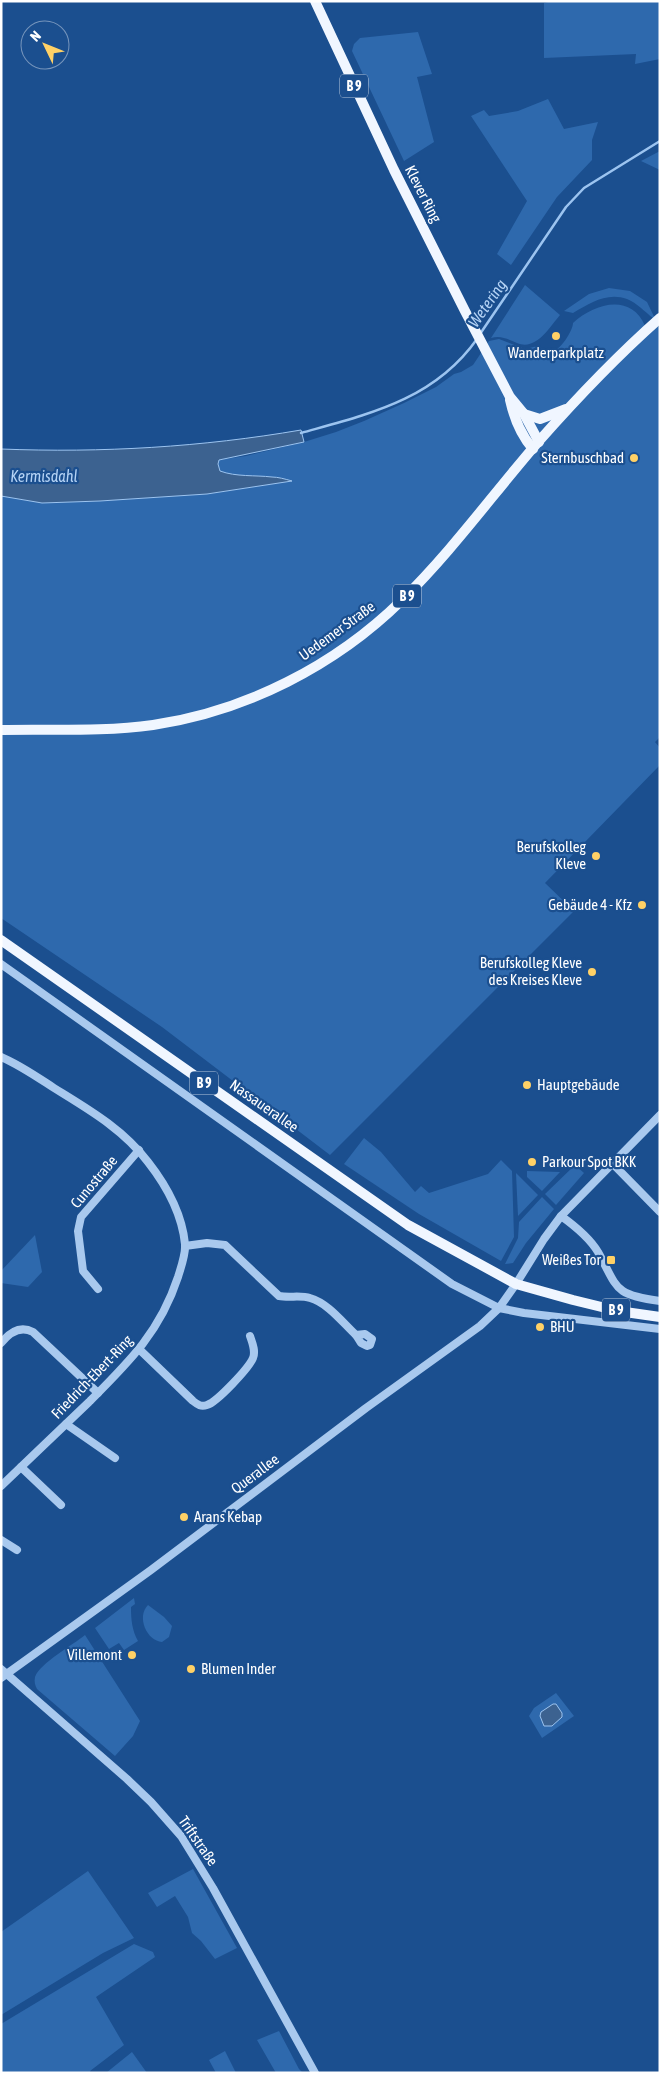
<svg xmlns="http://www.w3.org/2000/svg" width="661" height="2074" font-family="'Asap Condensed',sans-serif">
<rect width="100%" height="100%" fill="#1b4f8f"/>
<g fill="#2e69ad">
<polygon points="552,1 660,1 660,59 635,64 636,54 544,58 544,3"/>
<polygon points="418,32 432,74 417,77 434,142 404,161 352,51 354,44 360,38"/>
<polygon points="548,99 564,129 598,122 592,140 592,160 557,197 511,265 497,254 527,201 471,116 484,110 489,116 518,111"/>
<polygon points="660,151 660,170 641,161"/>
<path d="M525,285L560,315C549,328 536,351 517,343C507,339 501,335 491,338Z"/>
<path d="M609,288L630,291L647,302L660,329V737L655,742L660,748V765L545,883L574,911L330,1155L162,1027L1,918V496L42,503L100,501L208,494L290,481C267,474 242,479 220,471L218,464L219,460L225,459L246,456L304,442L336,432L364,421L404,403L436,387L454,374L461,372L473,365L489,341L499,339L525,349L538,346C541,348 545,351 548,352C558,355 573,331 573,323C593,304 631,292 645,326L653,318C645,312 637,303 627,299C607,292 590,303 573,313L564,311L589,294Z"/>
<polygon points="364,1138 381,1152 415,1192 421,1186 429,1193 488,1174 501,1160 512,1171 514,1237 501,1261 419,1214 344,1164"/>
<polygon points="575,1165 584,1173 556,1205 545,1194"/>
<polygon points="527,1171 560,1172 542,1191 527,1177"/>
<polygon points="516,1173 538,1195 518,1216"/>
<polygon points="542,1197 554,1209 526,1243 513,1263 505,1264 518,1238 519,1222"/>
<polygon points="35,1235 42,1272 28,1287 1,1283 1,1271"/>
<path d="M134,1598L135,1604L131,1607C131,1620 132,1630 138,1641L124,1650L119,1643L109,1649L95,1628Z"/>
<path d="M148,1605L164,1617L172,1626L169,1637L162,1642C147,1641 136,1617 148,1605Z"/>
<path d="M85,1635L140,1721L133,1736L115,1756L37,1689C35,1685 34,1682 35,1677C40,1663 73,1645 85,1635Z"/>
<polygon points="556,1693 574,1716 542,1738 529,1716 534,1708"/>
<polygon points="193,1869 237,1948 215,1959 201,1941 192,1933 188,1917 175,1896 157,1907 148,1893"/>
<polygon points="88,1871 134,1938 103,1953 1,2015 1,1932"/>
<polygon points="134,1944 153,1952 155,1957 96,1997 124,2045 90,2071 91,2073 1,2073 1,2024"/>
<polygon points="279,2031 299,2069 303,2073 276,2073 257,2040"/>
<polygon points="225,2051 236,2073 216,2073 209,2060"/>
<polygon points="132,2052 147,2073 106,2073"/>
</g>
<g fill="#3c6290" stroke="#9cc4f0">
<path d="M301,430L304,442L219,460L218,464L220,471C236,477 255,475 272,477C278,477 285,479 292,481L207,494L100,501L42,503L1,496V449C102,453 202,447 301,430Z"/>
<polygon points="553,1704 556,1704 562,1713 562,1717 552,1726 544,1726 540,1716 541,1712"/>
</g>
<g fill="none" stroke-linecap="round" stroke-linejoin="round">
<g stroke="#9cc4f0" stroke-width="2.5">
<polyline points="480,334 566,207 584,188 660,141"/>
<path d="M301,433C369,414 434,400 477,339"/>
</g>
<g stroke="#a9c9ee" stroke-width="8">
<polyline points="1,964 452,1284 499,1308 524,1313 660,1329"/>
<path d="M1,1057C20,1065 37,1077 54,1088C88,1109 123,1129 148,1162C166,1185 182,1214 185,1244C186,1254 181,1267 178,1277C160,1332 129,1362 89,1402C60,1430 30,1458 1,1486"/>
<polyline points="612,1163 660,1212"/>
<path d="M561,1216C575,1226 589,1237 598,1252C618,1288 613,1295 660,1301"/>
<path d="M185,1246L207,1243L225,1245L279,1296C289,1298 301,1295 310,1298C328,1303 343,1323 356,1335"/>
<polyline points="98,1289 83,1271 78,1231 81,1217 139,1150"/>
<polygon points="365,1334 372,1339 370,1345 367,1346 361,1343 356,1335"/>
<path d="M1,1343C9,1333 20,1325 33,1332L98,1393"/>
<path d="M140,1350L193,1401C198,1405 201,1407 207,1405C217,1402 249,1368 253,1358C256,1351 252,1342 250,1336"/>
<polyline points="66,1424 115,1458"/>
<polyline points="21,1467 61,1505"/>
<polyline points="1,1540 17,1550"/>
<polyline points="1,1669 127,1779 151,1802 181,1836 213,1888 315,2073"/>
<polyline points="1,1678 151,1570 366,1408 480,1326 499,1308 516,1284 544,1239 561,1216 660,1115"/>
</g>
<g stroke="#f0f6ff" stroke-width="10">
<polyline points="315,1 394,170 465,311 510,397 524,414 539,442"/>
<path d="M510,400C514,418 521,435 533,449"/>
<polyline points="524,414 540,419 566,409"/>
<path d="M1,730C52,729 103,732 153,725C246,711 335,666 402,600C452,551 493,494 539,441C577,398 617,356 660,318"/>
<polyline points="1,940 408,1225 516,1284 573,1300 618,1311 660,1317"/>
</g>
</g>
<g fill="#ffd166" stroke="#1b4f8f" stroke-width="2">
<circle cx="556" cy="336" r="5"/>
<circle cx="634" cy="458" r="5"/>
<circle cx="596" cy="856" r="5"/>
<circle cx="642" cy="905" r="5"/>
<circle cx="592" cy="972" r="5"/>
<circle cx="527" cy="1085" r="5"/>
<circle cx="532" cy="1162" r="5"/>
<rect x="606" y="1255" width="10" height="10" rx="2.5"/>
<circle cx="540" cy="1327" r="5"/>
<circle cx="184" cy="1517" r="5"/>
<circle cx="132" cy="1655" r="5"/>
<circle cx="191" cy="1669" r="5"/>
</g>
<g text-anchor="middle" stroke-width="4.5" stroke-linejoin="round" paint-order="stroke">
<g fill="#1b4f8f" stroke="#bbcadd" stroke-width="1">
<rect x="340" y="74.5" width="28" height="23" rx="4"/>
<rect x="393" y="584.5" width="28" height="23" rx="4"/>
<rect x="190" y="1071.5" width="28" height="23" rx="4"/>
<rect x="602" y="1298.5" width="28" height="23" rx="4"/>
</g>
<g font-size="14" font-weight="bold" fill="#fff">
<text x="354" y="91">B 9</text>
<text x="407" y="601">B 9</text>
<text x="204" y="1088">B 9</text>
<text x="616" y="1315">B 9</text>
</g>
<g font-size="15" fill="#fff" stroke="#1b4f8f">
<text transform="translate(423 194) rotate(63)" y="5">Klever Ring</text>
<text transform="translate(337 631) rotate(-36)" y="5">Uedemer Straße</text>
<text transform="translate(264 1106) rotate(35)" y="5">Nassauerallee</text>
<text transform="translate(94 1182) rotate(-50)" y="5">Cunostraße</text>
<text transform="translate(92 1377) rotate(-46)" y="5">Friedrich-Ebert-Ring</text>
<text transform="translate(255 1474) rotate(-37)" y="5">Querallee</text>
<text transform="translate(198 1841) rotate(55)" y="5">Triftstraße</text>
</g>
<g font-size="15" fill="#fff" stroke="#1b4f8f" text-anchor="end">
<text x="556" y="358" text-anchor="middle">Wanderparkplatz</text>
<text x="624" y="463">Sternbuschbad</text>
<text x="586" y="852">Berufskolleg<tspan x="586" dy="17">Kleve</tspan></text>
<text x="632" y="910">Gebäude 4 - Kfz</text>
<text x="582" y="968">Berufskolleg Kleve<tspan x="582" dy="17">des Kreises Kleve</tspan></text>
<text x="537" y="1090" text-anchor="start">Hauptgebäude</text>
<text x="542" y="1167" text-anchor="start">Parkour Spot BKK</text>
<text x="601" y="1265">Weißes Tor</text>
<text x="550" y="1332" text-anchor="start">BHU</text>
<text x="194" y="1522" text-anchor="start">Arans Kebap</text>
<text x="122" y="1660">Villemont</text>
<text x="201" y="1674" text-anchor="start">Blumen Inder</text>
</g>
<g font-size="16" font-style="italic" fill="#b5d3f5" stroke="#1b4f8f">
<text transform="translate(487 303) rotate(-55)" y="6">Wetering</text>
<text x="44" y="482">Kermisdahl</text>
</g>
</g>
<rect width="661" height="2074" fill="none" stroke="#ffffff" stroke-width="5"/>
<g transform="translate(45 45) rotate(313)"><circle r="24" fill="#1b4f8f" stroke="#7695bc"/>
<path d="M0-4L9 19L0 12L-9 19Z" fill="#ffd166"/>
<text y="-8" font-size="14" font-weight="bold" text-anchor="middle" fill="#ffffff">N</text>
</g>
</svg>
